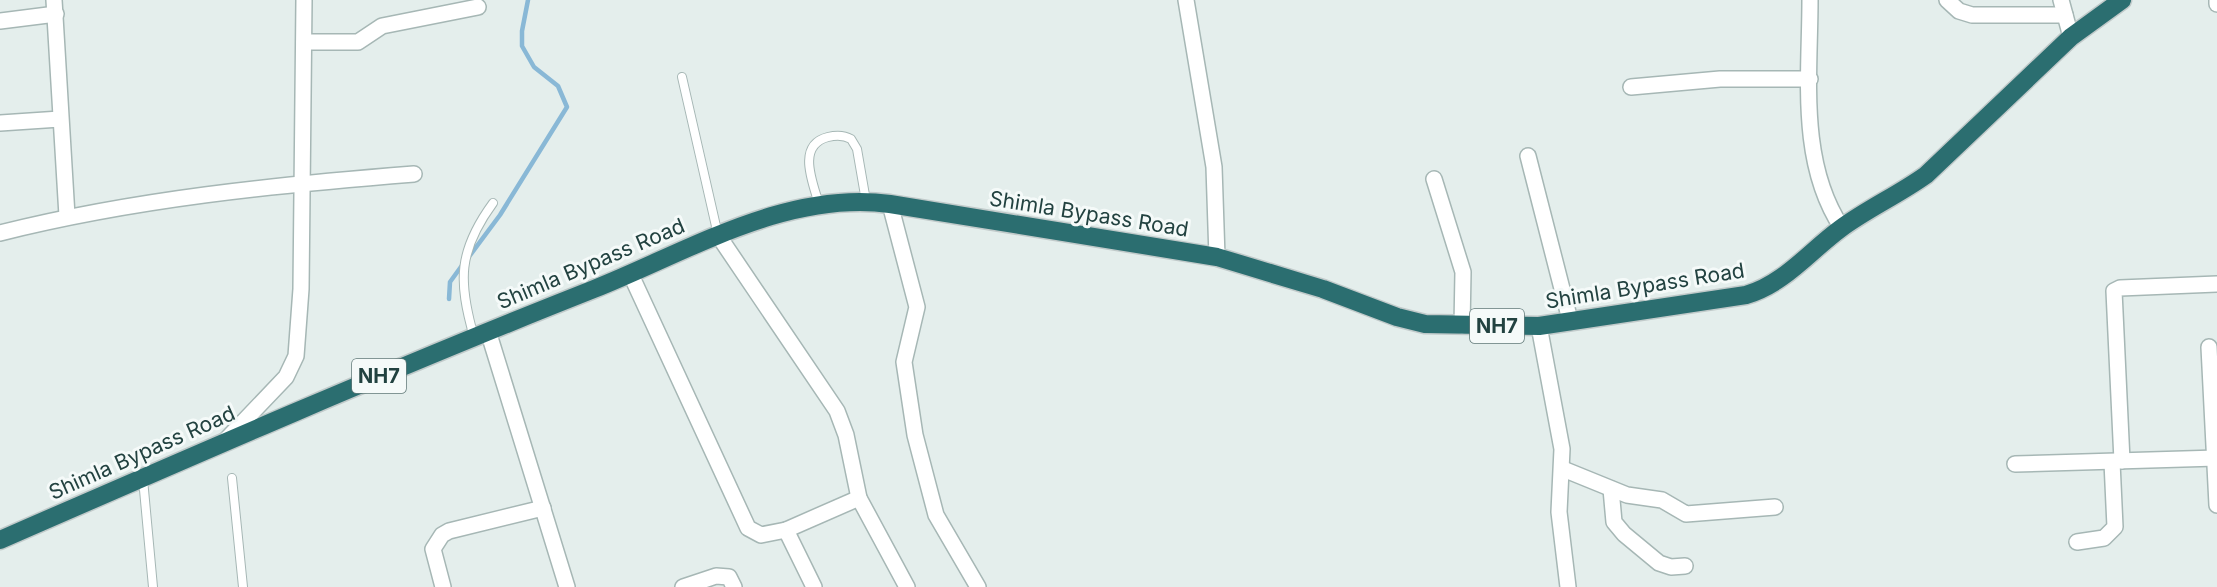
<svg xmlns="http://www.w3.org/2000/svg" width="2217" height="587" font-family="Inter,sans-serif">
<rect width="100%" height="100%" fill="#e4eeec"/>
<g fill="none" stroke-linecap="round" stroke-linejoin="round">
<g stroke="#89b8d6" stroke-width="4.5">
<polyline points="468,258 500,215 567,107 558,86 534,67 522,46 522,31 528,0"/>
<polyline points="449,299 450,282 463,264"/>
</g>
<defs>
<g id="lane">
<polyline points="682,77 718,235"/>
<path d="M819,204C813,183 796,145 828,137C836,135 844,135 851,139L857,149L866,201"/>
<path d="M474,337C458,281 458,251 493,203"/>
<polyline points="232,478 243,587"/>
<polyline points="143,479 153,587"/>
</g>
<g id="street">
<polyline points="54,0 67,216"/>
<polyline points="1186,0 1214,167 1217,257"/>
<path d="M1810,0C1810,75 1798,162 1842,228"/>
<polyline points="1947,0 1959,11 1972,15 2065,15"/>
<polyline points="2061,0 2071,37"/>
<polyline points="2217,0 2217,4"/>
<polyline points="0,21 56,14"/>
<polyline points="304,42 358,42 382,26 478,7"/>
<polyline points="1631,87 1720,79 1810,79"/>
<polyline points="0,123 60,119"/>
<polyline points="1528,156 1570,320"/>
<polyline points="1434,179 1463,272 1462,326"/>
<polyline points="890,204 917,307 904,362 915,435 936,515 978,587"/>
<path d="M0,233C135,199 275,185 414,174"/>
<polyline points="718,235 837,411 846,435 859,498 907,587"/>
<polyline points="631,275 748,528 761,535 786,530 814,587"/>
<polyline points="1539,326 1562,449 1559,512 1568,587"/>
<polyline points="488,331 567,587"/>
<polyline points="2209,347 2217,505"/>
<polyline points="225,441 286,377 296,356 301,289 304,0"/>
<polyline points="2122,461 2114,291 2120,288 2217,284"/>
<polyline points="2015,464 2217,458"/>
<polyline points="1563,469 1627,495 1662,500 1686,514 1775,507"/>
<polyline points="1611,489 1614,522 1624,534 1659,563 1671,567 1685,566"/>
<polyline points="786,530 859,498"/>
<polyline points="2077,542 2104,538 2115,527 2112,462"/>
<polyline points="443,587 433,549 442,535 449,531 543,508"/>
<polyline points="683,587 716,576 729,577 734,587"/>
</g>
<path id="highway" d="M0,540C197,454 394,368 594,289C687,252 786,190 890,204L1217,257L1323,289L1397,317L1425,324L1539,326L1746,295C1784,284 1809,252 1840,229C1867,209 1898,195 1926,175L2071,37L2122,0"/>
</defs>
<use href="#lane" stroke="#a6b7b5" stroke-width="10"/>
<use href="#street" stroke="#a6b7b5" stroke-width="18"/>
<use href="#highway" stroke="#c1caca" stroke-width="21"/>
<use href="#lane" stroke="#fff" stroke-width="8"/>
<use href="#street" stroke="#fff" stroke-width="15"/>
<use href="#highway" stroke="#2b6e70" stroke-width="18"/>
</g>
<g text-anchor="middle" stroke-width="6" stroke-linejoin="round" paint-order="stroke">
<g fill="#f5faf9" stroke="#617978" stroke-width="1.5">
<rect x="1470" y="309" width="54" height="34" rx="4.5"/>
<rect x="352" y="359" width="54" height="34" rx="4.5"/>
</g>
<g font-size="20" font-weight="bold" fill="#224240">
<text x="1497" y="333">NH7</text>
<text x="379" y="383">NH7</text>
</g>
<g font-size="21" fill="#224240" stroke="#f5faf9">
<text transform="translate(1089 214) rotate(9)" y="7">Shimla Bypass Road</text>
<text transform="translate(591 264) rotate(-23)" y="7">Shimla Bypass Road</text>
<text transform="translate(1645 286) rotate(-9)" y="7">Shimla Bypass Road</text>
<text transform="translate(142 453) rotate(-24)" y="7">Shimla Bypass Road</text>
</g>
</g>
</svg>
